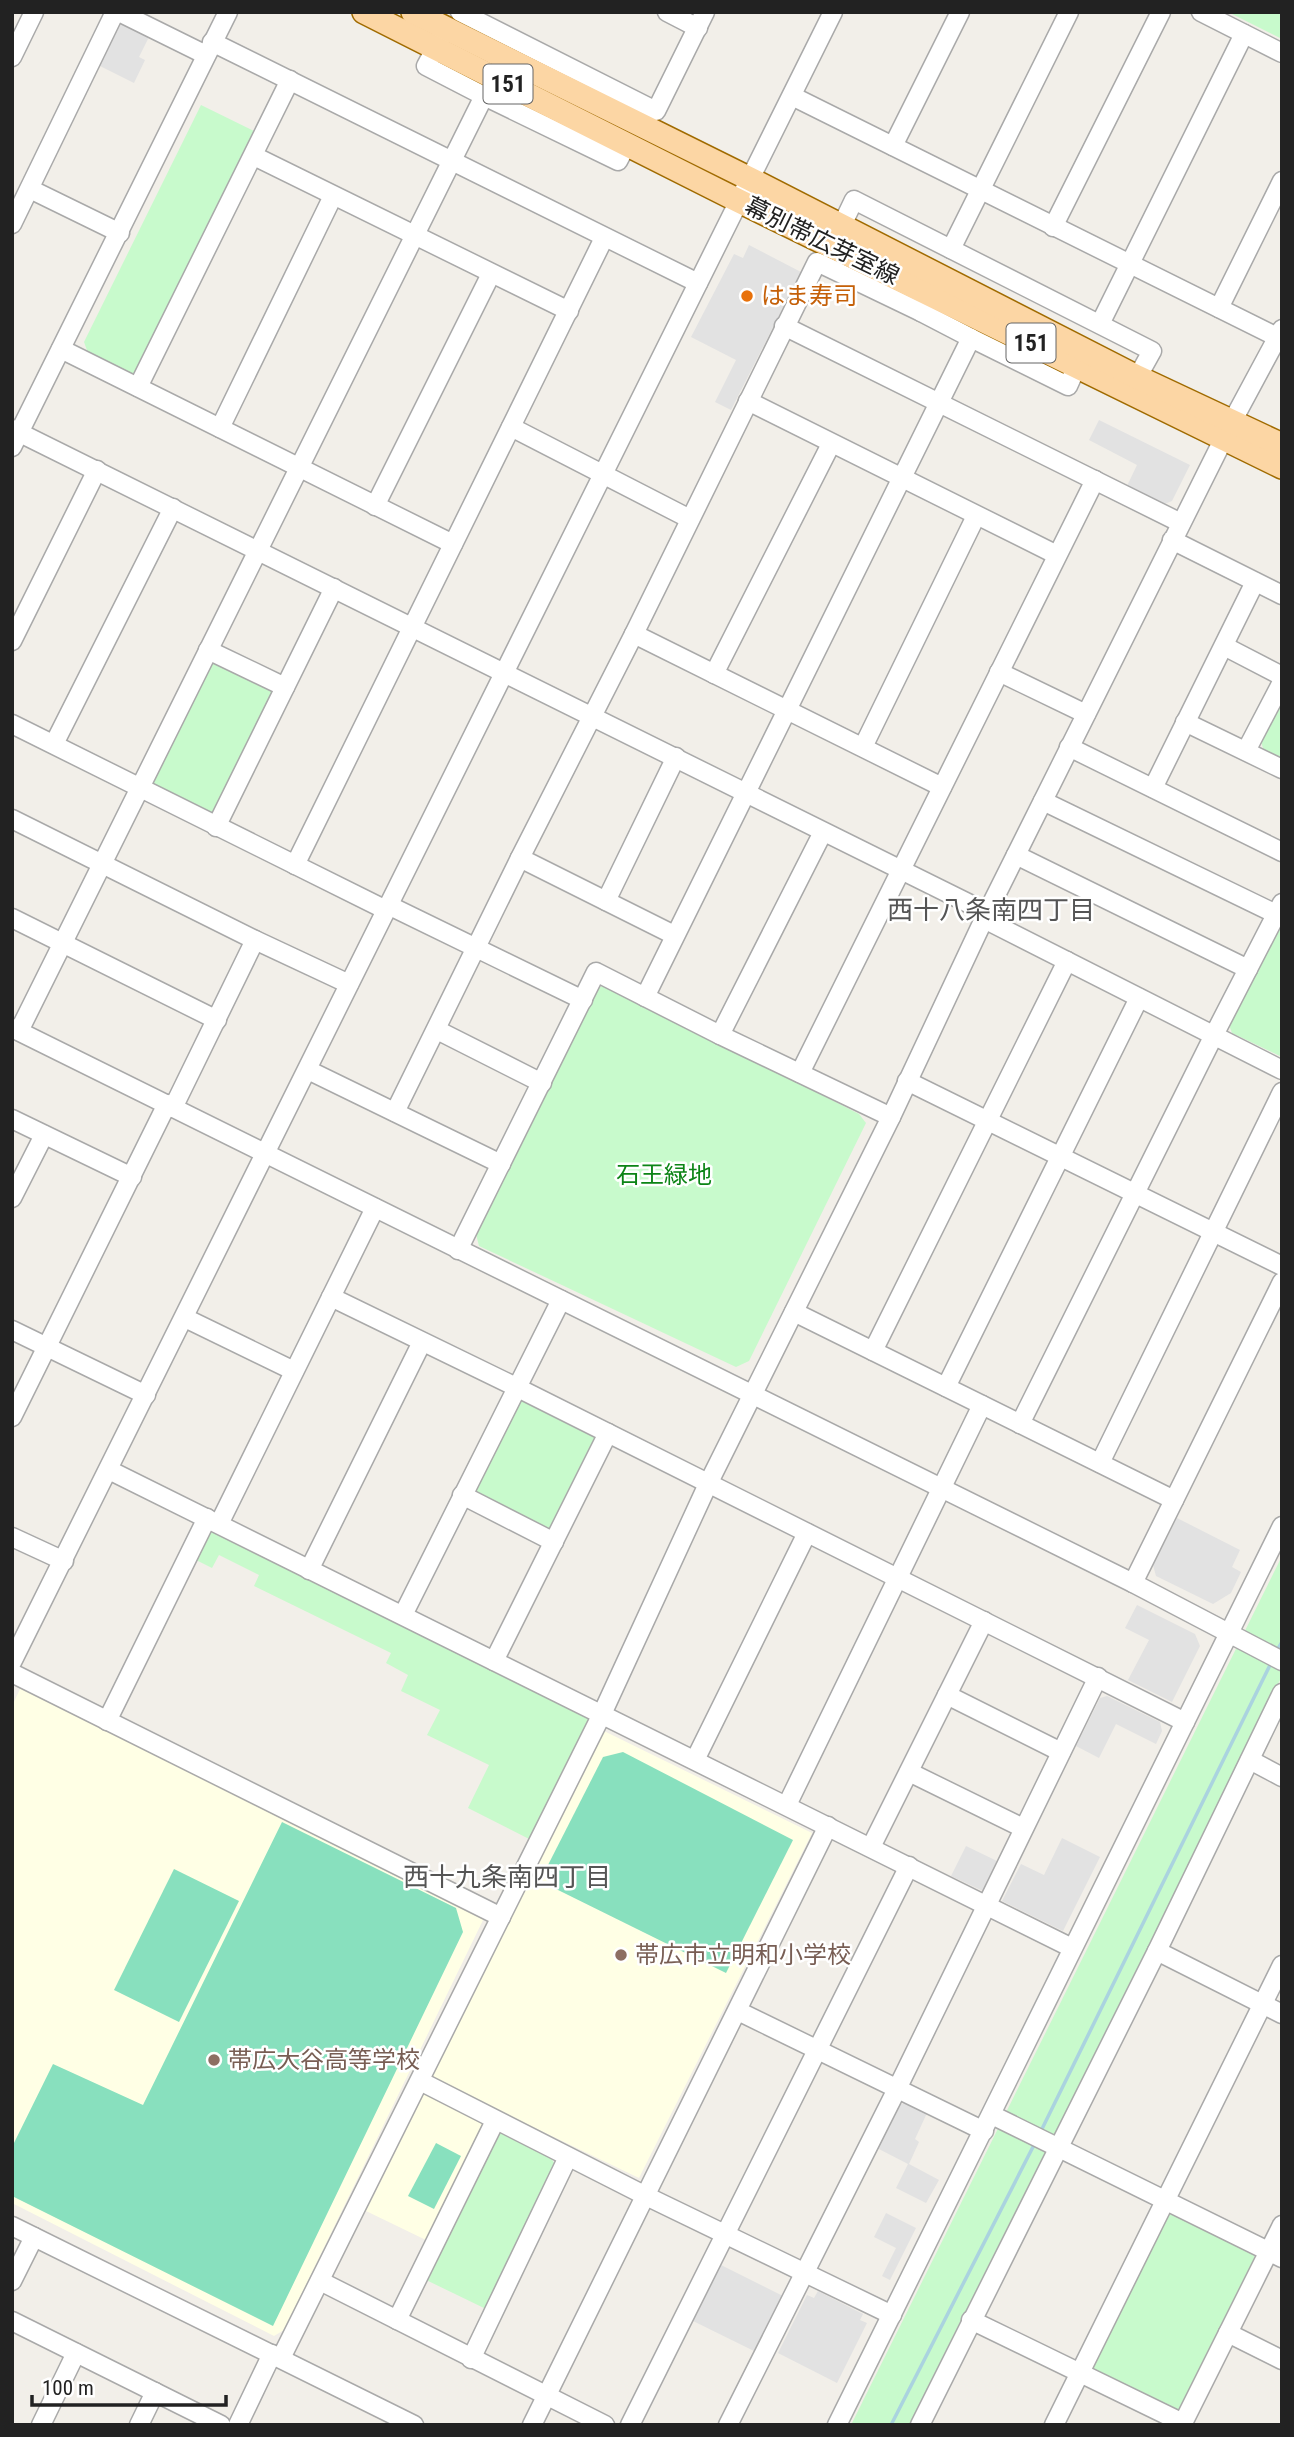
<svg xmlns="http://www.w3.org/2000/svg" width="1294" height="2437" font-family="'Roboto Condensed','Noto Sans JP',sans-serif">
<rect width="100%" height="100%" fill="#f2efe9"/>
<g fill="#ffffe5">
<polygon points="21,1687 485,1916 284,2330 274,2336 12,2203 12,1706"/>
<polygon points="604,1731 812,1833 639,2178 429,2077"/>
<polygon points="424,2094 486,2125 428,2241 366,2211"/>
</g>
<g fill="#c8facc">
<polygon points="1228,12 1282,12 1282,39"/>
<polygon points="201,105 258,133 143,369 131,375 88,353 84,342"/>
<polygon points="216,660 271,687 274,694 221,807 209,816 153,787 152,782 208,666"/>
<polygon points="1282,698 1282,762 1265,754 1261,742"/>
<polygon points="1282,923 1282,1057 1232,1033 1229,1025"/>
<polygon points="605,984 859,1114 866,1123 749,1361 736,1367 479,1246 475,1230 593,992"/>
<polygon points="524,1400 594,1434 597,1443 555,1528 546,1531 472,1494 515,1403"/>
<polygon points="211,1529 587,1714 591,1721 531,1840 468,1808 489,1765 427,1735 440,1710 401,1691 408,1675 386,1663 391,1653 254,1586 259,1575 219,1555 212,1568 196,1560"/>
<polygon points="1282,1556 1282,1676 912,2425 851,2425"/>
<polygon points="501,2133 551,2158 558,2169 486,2309 422,2278 492,2141"/>
<polygon points="1172,2214 1254,2253 1255,2266 1182,2415 1086,2369 1164,2218"/>
</g>
<g fill="#88e0be">
<polygon points="623,1752 793,1840 726,1973 556,1889 548,1865 603,1757"/>
<polygon points="282,1822 456,1908 463,1932 273,2326 12,2196 12,2147 53,2064 143,2105"/>
<polygon points="174,1869 239,1901 179,2022 114,1990"/>
<polygon points="436,2143 461,2156 434,2209 408,2196"/>
</g>
<g fill="#e2e2e2">
<polygon points="125,23 150,35 139,57 145,60 134,83 98,65 118,26"/>
<polygon points="749,245 801,272 731,410 715,402 736,360 691,337 734,254 743,258"/>
<polygon points="1099,420 1190,465 1172,501 1162,505 1127,486 1137,465 1089,440"/>
<polygon points="1177,1518 1240,1550 1232,1567 1241,1572 1231,1593 1213,1604 1156,1576 1153,1565"/>
<polygon points="1137,1605 1195,1634 1200,1646 1172,1702 1128,1680 1149,1640 1125,1628"/>
<polygon points="1107,1696 1160,1722 1162,1731 1156,1744 1116,1724 1099,1758 1076,1746 1100,1698"/>
<polygon points="1062,1838 1100,1857 1063,1931 1002,1901 1021,1864 1044,1875"/>
<polygon points="966,1846 997,1861 983,1891 951,1876"/>
<polygon points="906,2103 927,2113 915,2139 919,2142 909,2164 939,2180 926,2203 896,2188 908,2164 875,2147 896,2105"/>
<polygon points="886,2213 916,2228 890,2280 882,2276 896,2248 874,2237"/>
<polygon points="719,2264 783,2296 756,2352 691,2320"/>
<polygon points="818,2291 863,2314 860,2320 867,2323 837,2383 778,2353 807,2295 814,2298"/>
</g>
<g fill="none" stroke-linecap="round" stroke-linejoin="round">
<g stroke="#aad3df" stroke-width="3.5">
<polyline points="1276,1652 1282,1642"/>
<polyline points="1040,2133 1271,1663"/>
<polyline points="891,2425 1035,2143"/>
</g>
<defs>
<g id="minor">
<polyline points="119,12 206,55"/>
<polyline points="460,12 656,111 705,12"/>
<polyline points="667,12 698,28"/>
<polyline points="1201,12 1282,53"/>
<polyline points="212,42 698,283"/>
<polyline points="12,57 34,12"/>
<polyline points="484,96 618,161 627,144"/>
<polyline points="792,96 1277,337"/>
<polyline points="893,146 960,12"/>
<polyline points="254,156 569,311"/>
<polyline points="30,189 120,233"/>
<polyline points="12,224 115,12"/>
<polyline points="842,225 854,200 1152,351 1132,387"/>
<polyline points="1053,227 1161,12"/>
<polyline points="951,249 1069,12"/>
<polyline points="1219,308 1282,181"/>
<polyline points="1100,324 1244,34"/>
<polyline points="784,326 1181,523"/>
<polyline points="971,338 1068,386 1077,366"/>
<polyline points="61,349 453,544"/>
<polyline points="138,387 290,80"/>
<polyline points="748,401 1057,555"/>
<polyline points="511,427 690,519"/>
<polyline points="220,428 333,196"/>
<polyline points="12,429 988,913"/>
<polyline points="12,447 228,12"/>
<polyline points="375,506 491,274"/>
<polyline points="1172,540 1282,595"/>
<polyline points="634,634 942,787"/>
<polyline points="12,641 97,470"/>
<polyline points="1224,646 1282,676"/>
<polyline points="208,650 285,687"/>
<polyline points="999,672 1086,714"/>
<polyline points="714,674 831,444"/>
<polyline points="1185,722 1282,769"/>
<polyline points="12,724 386,910"/>
<polyline points="54,744 173,508"/>
<polyline points="863,747 976,516"/>
<polyline points="1069,747 1282,852"/>
<polyline points="1246,751 1282,682"/>
<polyline points="1153,788 1255,582"/>
<polyline points="1043,801 1276,914"/>
<polyline points="12,819 255,940 349,984"/>
<polyline points="216,827 334,588"/>
<polyline points="1016,855 1248,969"/>
<polyline points="520,858 674,935"/>
<polyline points="295,865 604,238"/>
<polyline points="606,901 676,757"/>
<polyline points="388,905 583,1000"/>
<polyline points="12,918 217,1020"/>
<polyline points="984,919 1282,1070"/>
<polyline points="645,997 971,338 921,312"/>
<polyline points="12,1028 1133,1583 1282,1661"/>
<polyline points="437,1030 542,1083"/>
<polyline points="19,1031 484,96 426,66 441,38"/>
<polyline points="720,1035 823,832"/>
<polyline points="308,1070 501,1164"/>
<polyline points="800,1073 1095,480"/>
<polyline points="907,1081 1282,1266"/>
<polyline points="173,1108 255,940"/>
<polyline points="395,1112 520,858 634,634 817,262 921,312 935,286"/>
<polyline points="12,1119 132,1177"/>
<polyline points="12,1198 44,1135"/>
<polyline points="458,1250 596,972 720,1035 891,1117"/>
<polyline points="331,1297 516,1387 1185,1722"/>
<polyline points="794,1312 1174,1500"/>
<polyline points="185,1318 294,1371"/>
<polyline points="12,1330 146,1395"/>
<polyline points="873,1351 1067,961"/>
<polyline points="946,1387 1139,998"/>
<polyline points="12,1417 167,1104"/>
<polyline points="1020,1424 1214,1035 1282,903"/>
<polyline points="1100,1463 1282,1092"/>
<polyline points="109,1470 1072,1948"/>
<polyline points="462,1495 554,1542"/>
<polyline points="219,1524 375,1208"/>
<polyline points="12,1537 64,1561"/>
<polyline points="309,1570 422,1342"/>
<polyline points="1133,1583 1282,1282"/>
<polyline points="403,1615 561,1300"/>
<polyline points="494,1661 608,1433"/>
<polyline points="12,1662 833,12"/>
<polyline points="12,1673 501,1917"/>
<polyline points="947,1695 1061,1752"/>
<polyline points="107,1721 207,1518"/>
<polyline points="695,1760 807,1533"/>
<polyline points="1250,1760 1282,1777"/>
<polyline points="909,1772 1023,1828"/>
<polyline points="787,1805 982,1405"/>
<polyline points="871,1847 984,1621"/>
<polyline points="1157,1951 1282,2014"/>
<polyline points="738,2011 984,2131"/>
<polyline points="420,2081 646,2196 892,2315"/>
<polyline points="992,2115 1282,2258"/>
<polyline points="12,2226 414,2425"/>
<polyline points="12,2281 34,2237"/>
<polyline points="320,2281 605,2425"/>
<polyline points="397,2320 495,2121"/>
<polyline points="971,2320 1183,2423"/>
<polyline points="12,2321 221,2425"/>
<polyline points="1228,2333 1282,2360"/>
<polyline points="281,2358 602,1714 708,1484 891,1117 984,919 1232,422 1282,329"/>
<polyline points="471,2359 568,2157"/>
<polyline points="41,2425 76,2353"/>
<polyline points="139,2425 155,2392"/>
<polyline points="238,2425 272,2354"/>
<polyline points="532,2425 828,1826"/>
<polyline points="630,2425 909,1866"/>
<polyline points="728,2425 897,2089 1098,1677"/>
<polyline points="837,2425 1282,1526"/>
<polyline points="920,2425 1157,1951 1282,1693"/>
<polyline points="1054,2425 1282,1965"/>
<polyline points="1182,2425 1282,2225"/>
</g>
<g id="major">
<polyline points="364,12 739,201 1282,467"/>
<polyline points="413,12 750,179 1137,377 1282,445"/>
</g>
</defs>
<use href="#minor" stroke="#a9a9a9" stroke-width="21"/>
<use href="#major" stroke="#a06b00" stroke-width="26"/>
<use href="#minor" stroke="#fff" stroke-width="18"/>
<use href="#major" stroke="#fcd6a4" stroke-width="23"/>
</g>
<circle fill="#e8710a" stroke="#fff" stroke-width="2.5" cx="747" cy="296" r="7"/>
<g fill="#8d6e63" stroke="#fff" stroke-width="2.5">
<circle cx="621" cy="1955" r="7"/>
<circle cx="214" cy="2060" r="7"/>
</g>
<g text-anchor="middle" stroke-width="5" stroke-linejoin="round" paint-order="stroke">
<g fill="#fff" stroke="#646464" stroke-width="2">
<rect x="483.5" y="64.5" width="49" height="39" rx="5"/>
<rect x="1006.5" y="323.5" width="49" height="39" rx="5"/>
</g>
<g font-size="23" font-weight="bold" fill="#222">
<text x="508" y="92">151</text>
<text x="1031" y="351">151</text>
</g>
<g font-size="24" fill="#222" stroke="#fff">
<text transform="translate(822 241) rotate(26)" y="8">幕別帯広芽室線</text>
</g>
<g font-size="24" fill="#c56008" stroke="#fff" text-anchor="start">
<text x="761" y="304">はま寿司</text>
</g>
<g font-size="24" fill="#0c8416" stroke="#fff">
<text x="664" y="1183">石王緑地</text>
</g>
<g font-size="24" fill="#785e54" stroke="#fff" text-anchor="start">
<text x="635" y="1963">帯広市立明和小学校</text>
<text x="228" y="2068">帯広大谷高等学校</text>
</g>
<g font-size="26" fill="#555" stroke="#fff">
<text x="991" y="919">西十八条南四丁目</text>
<text x="507" y="1886">西十九条南四丁目</text>
</g>
</g>
<rect width="1294" height="2437" fill="none" stroke="#222222" stroke-width="28"/>
<path d="M32 2395v10h194v-10" fill="none" stroke="#222222" stroke-width="3.5"/>
<text x="42" y="2395" font-size="21" fill="#222222" stroke="#ffffff" stroke-width="5" paint-order="stroke">100 m</text>
</svg>
